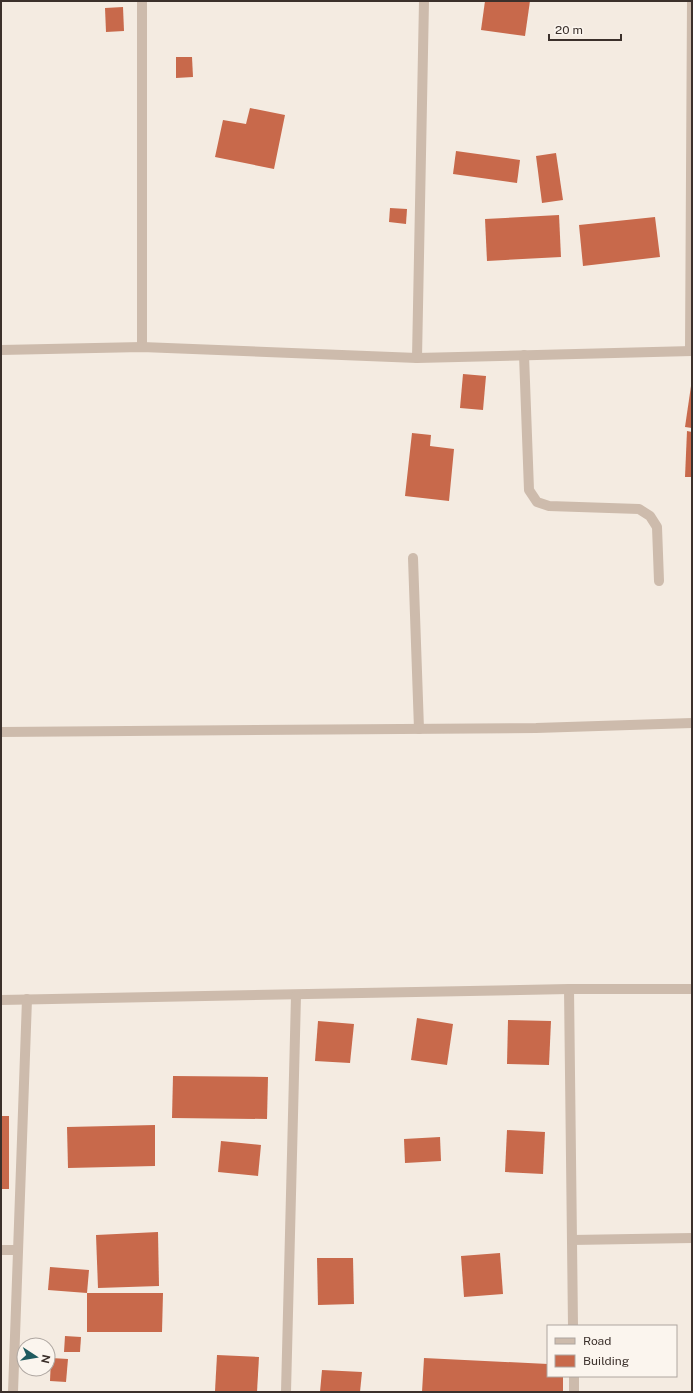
<svg xmlns="http://www.w3.org/2000/svg" width="693" height="1393" font-family="'Public Sans',sans-serif">
<rect width="100%" height="100%" fill="#f4ebe1"/>
<g fill="#c8694b">
<polygon points="485,1 530,1 525,36 481,30"/>
<polygon points="123,7 124,31 106,32 105,8"/>
<polygon points="176,57 192,57 193,77 176,78"/>
<polygon points="250,108 285,115 274,169 215,157 223,120 246,124"/>
<polygon points="456,151 520,160 517,183 453,174"/>
<polygon points="556,153 563,200 542,203 536,156"/>
<polygon points="390,208 407,209 406,224 389,222"/>
<polygon points="559,215 561,257 487,261 485,219"/>
<polygon points="655,217 660,257 583,266 579,225"/>
<polygon points="463,374 486,376 483,410 460,408"/>
<polygon points="691,386 692,386 692,428 685,427"/>
<polygon points="687,431 692,432 692,477 685,477"/>
<polygon points="412,433 431,435 430,446 454,449 449,501 405,496"/>
<polygon points="417,1018 453,1024 447,1065 411,1060"/>
<polygon points="508,1020 551,1021 549,1065 507,1064"/>
<polygon points="318,1021 354,1024 350,1063 315,1061"/>
<polygon points="173,1076 268,1077 267,1119 172,1118"/>
<rect x="1" y="1116" width="8" height="73"/>
<polygon points="155,1125 155,1166 68,1168 67,1127"/>
<polygon points="507,1130 545,1132 543,1174 505,1172"/>
<polygon points="440,1137 441,1161 405,1163 404,1139"/>
<polygon points="221,1141 261,1145 258,1176 218,1172"/>
<polygon points="158,1232 159,1286 98,1288 96,1235"/>
<polygon points="500,1253 503,1294 464,1297 461,1256"/>
<polygon points="317,1258 353,1258 354,1304 318,1305"/>
<polygon points="50,1267 89,1270 87,1293 48,1290"/>
<polygon points="87,1293 163,1293 162,1332 87,1332"/>
<polygon points="65,1336 81,1337 80,1352 64,1352"/>
<polygon points="217,1355 259,1357 257,1392 215,1391"/>
<polygon points="51,1358 68,1359 66,1382 50,1381"/>
<polygon points="424,1358 548,1364 548,1376 563,1376 563,1392 422,1392"/>
<polygon points="322,1370 362,1372 360,1392 320,1392"/>
</g>
<g fill="none" stroke-linecap="round" stroke-linejoin="round">
<g stroke="#cdbbac" stroke-width="10">
<polyline points="142,347 142,1"/>
<polyline points="1,350 142,347 417,358 692,351"/>
<polyline points="690,351 692,1"/>
<polyline points="524,355 529,490 537,502 549,506 639,509 650,516 657,527 659,581"/>
<polyline points="417,358 424,1"/>
<polyline points="413,558 419,729"/>
<polyline points="1,732 536,728 692,723"/>
<polyline points="569,989 573,1326"/>
<polyline points="1,1000 569,989 692,989"/>
<polyline points="572,1240 692,1238"/>
<polyline points="1,1250 18,1250"/>
<polyline points="574,1376 574,1392"/>
<polyline points="13,1392 27,999"/>
<polyline points="286,1392 296,996"/>
</g>
</g>
<rect width="693" height="1393" fill="none" stroke="#3b302b" stroke-width="4"/>
<rect x="547" y="1325" width="130" height="52" fill="#fbf5ee" stroke="#aea6a0"/>
<rect x="555" y="1338" width="20" height="6" fill="#cdbbac" stroke="#aea6a0"/>
<text x="583" y="1345" font-size="12" fill="#3b302b">Road</text>
<rect x="555" y="1355" width="20" height="12" fill="#c8694b" stroke="#aea6a0"/>
<text x="583" y="1365" font-size="12" fill="#3b302b">Building</text>
<g transform="translate(36 1357) rotate(102)"><circle r="19" fill="#fbf5ee" stroke="#aea6a0"/>
<path d="M0-3L7 15L0 10L-7 15Z" fill="#1f5a5e"/>
<text y="-6" font-size="11" font-weight="bold" text-anchor="middle" fill="#3b302b">N</text>
</g>
<path d="M549 34v6h72v-6" fill="none" stroke="#3b302b" stroke-width="2"/>
<text x="555" y="34" font-size="12" fill="#3b302b" stroke="#fbf5ee" stroke-width="3" paint-order="stroke">20 m</text>
</svg>
